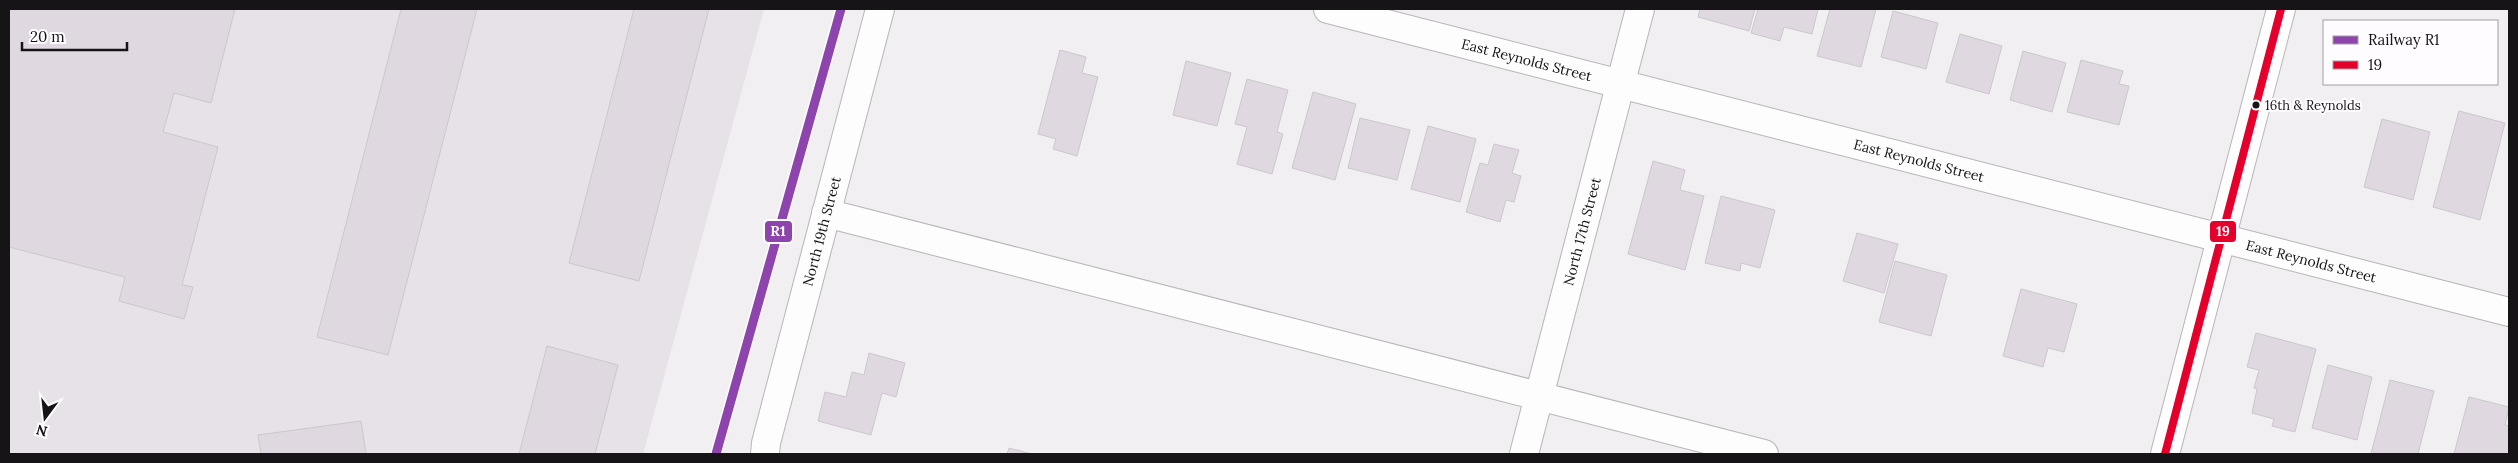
<svg xmlns="http://www.w3.org/2000/svg" width="2518" height="463" font-family="Lora,serif">
<rect width="100%" height="100%" fill="#f1eff2"/>
<polygon fill="#e7e1e8" points="9,9 764,9 643,454 9,454"/>
<g fill="#dfd8e1" stroke="#cac8ca">
<polygon points="9,9 235,9 211,103 174,93 163,132 218,147 182,285 193,287 184,319 119,301 125,277 9,247"/>
<polygon points="401,9 477,9 388,355 317,337"/>
<polygon points="634,9 709,9 639,281 569,263"/>
<polygon points="1700,9 1755,9 1749,31 1698,17"/>
<polygon points="1758,9 1818,9 1812,34 1784,27 1780,41 1751,33"/>
<polygon points="1830,9 1876,9 1861,67 1817,56"/>
<polygon points="1893,11 1938,23 1926,69 1881,57"/>
<polygon points="1960,34 2002,46 1989,94 1946,82"/>
<polygon points="1060,50 1086,57 1082,73 1098,77 1077,156 1053,149 1056,139 1038,134"/>
<polygon points="2023,51 2066,63 2052,112 2010,100"/>
<polygon points="2081,60 2123,71 2119,84 2129,86 2119,125 2067,112"/>
<polygon points="1186,61 1231,73 1217,126 1173,115"/>
<polygon points="1247,79 1288,90 1277,132 1283,134 1272,174 1237,164 1247,127 1235,124"/>
<polygon points="1313,92 1356,104 1335,180 1292,168"/>
<polygon points="2459,111 2505,123 2480,220 2433,207"/>
<polygon points="1360,118 1410,130 1397,180 1348,168"/>
<polygon points="2382,119 2430,132 2413,200 2364,187"/>
<polygon points="1428,126 1476,139 1460,202 1411,189"/>
<polygon points="1494,144 1519,150 1512,173 1521,176 1514,202 1506,200 1500,222 1466,212 1480,163 1488,165"/>
<polygon points="1653,161 1685,170 1680,190 1704,196 1685,270 1628,254"/>
<polygon points="1721,196 1775,210 1760,268 1741,263 1740,271 1705,263"/>
<polygon points="1857,233 1898,244 1884,293 1843,281"/>
<polygon points="1895,261 1947,275 1931,336 1879,322"/>
<polygon points="2021,289 2077,304 2064,352 2048,348 2043,367 2003,356"/>
<polygon points="2256,333 2316,349 2295,432 2272,426 2274,419 2252,413 2257,389 2254,388 2259,370 2247,367"/>
<polygon points="547,346 618,365 595,454 519,454"/>
<polygon points="869,353 905,363 896,397 882,393 871,435 818,421 825,392 846,397 852,372 864,375"/>
<polygon points="2328,365 2372,377 2357,440 2312,428"/>
<polygon points="2390,380 2434,391 2418,454 2371,454"/>
<polygon points="2469,397 2509,407 2505,425 2509,426 2509,454 2454,454"/>
<polygon points="361,421 366,454 261,454 258,435"/>
<polygon points="1009,448 1032,454 1007,454"/>
</g>
<g fill="none" stroke-linecap="round" stroke-linejoin="round">
<defs>
<g id="minor">
<path id="s1" d="M1328,9L2509,312"/>
<polyline points="826,213 1764,454"/>
<path id="s2" d="M765,454L766,443L880,9"/>
<path id="s3" d="M1524,454L1640,9"/>
<polyline points="2165,454 2281,9"/>
</g>
</defs>
<use href="#minor" stroke="#b7b5b7" stroke-width="30"/>
<use href="#minor" stroke="#fdfdfd" stroke-width="28"/>
<defs>
<polyline id="bus-1" points="2165,454 2281,9"/>
</defs>
<use href="#bus-1" stroke="#fefcfe" stroke-width="11"/>
<use href="#bus-1" stroke="#e4002b" stroke-width="8"/>
<defs>
<polyline id="rail-1" points="716,454 841,9"/>
</defs>
<use href="#rail-1" stroke="#fefcfe" stroke-width="12"/>
<use href="#rail-1" stroke="#8e44ad" stroke-width="9"/>
</g>
<circle fill="#161416" stroke="#fefcfe" stroke-width="2" cx="2256" cy="105" r="4.5"/>
<g text-anchor="middle" stroke-width="4" stroke-linejoin="round" paint-order="stroke">
<g font-size="13" fill="#161416" stroke="#fefcfe" text-anchor="start">
<text x="2265" y="110">16th &amp; Reynolds</text>
</g>
<g font-size="14" fill="#161416" stroke="#fefcfe">
<text dy="5" stroke="none"><textPath href="#s1" startOffset="205">East Reynolds Street</textPath></text>
<text dy="5" stroke="none"><textPath href="#s1" startOffset="610">East Reynolds Street</textPath></text>
<text dy="5" stroke="none"><textPath href="#s2" startOffset="230">North 19th Street</textPath></text>
<text dy="5" stroke="none"><textPath href="#s3" startOffset="230">North 17th Street</textPath></text>
<text dy="5" stroke="none"><textPath href="#s1" startOffset="1015">East Reynolds Street</textPath></text>
</g>
</g>
<g stroke="#fefcfe" stroke-width="2">
<rect x="764" y="220" width="29" height="23" rx="5" fill="#8e44ad"/>
<rect x="2209" y="220" width="28" height="23" rx="5" fill="#e4002b"/>
</g>
<g font-size="14" text-anchor="middle" font-weight="bold" fill="#fff">
<text x="778" y="236">R1</text>
<text x="2223" y="236">19</text>
</g>
<rect width="2518" height="463" fill="none" stroke="#161416" stroke-width="20"/>
<rect x="2323" y="20" width="175" height="65" fill="#fefcfe" stroke="#a19fa1"/>
<rect x="2333" y="36" width="25" height="8" fill="#8e44ad" stroke="#a19fa1"/>
<text x="2368" y="45" font-size="15" fill="#161416">Railway R1</text>
<rect x="2333" y="61" width="25" height="8" fill="#e4002b" stroke="#a19fa1"/>
<text x="2368" y="70" font-size="15" fill="#161416">19</text>
<g transform="translate(45 418) rotate(195)" stroke="#fefcfe" stroke-width="4" paint-order="stroke">
<path d="M0-4L9 19L0 12L-9 19Z" fill="#161416"/>
<text y="-8" font-size="14" font-weight="bold" text-anchor="middle" fill="#161416">N</text>
</g>
<path d="M22 42v8h105v-8" fill="none" stroke="#161416" stroke-width="2.5"/>
<text x="30" y="42" font-size="15" fill="#161416" stroke="#fefcfe" stroke-width="4" paint-order="stroke">20 m</text>
</svg>
